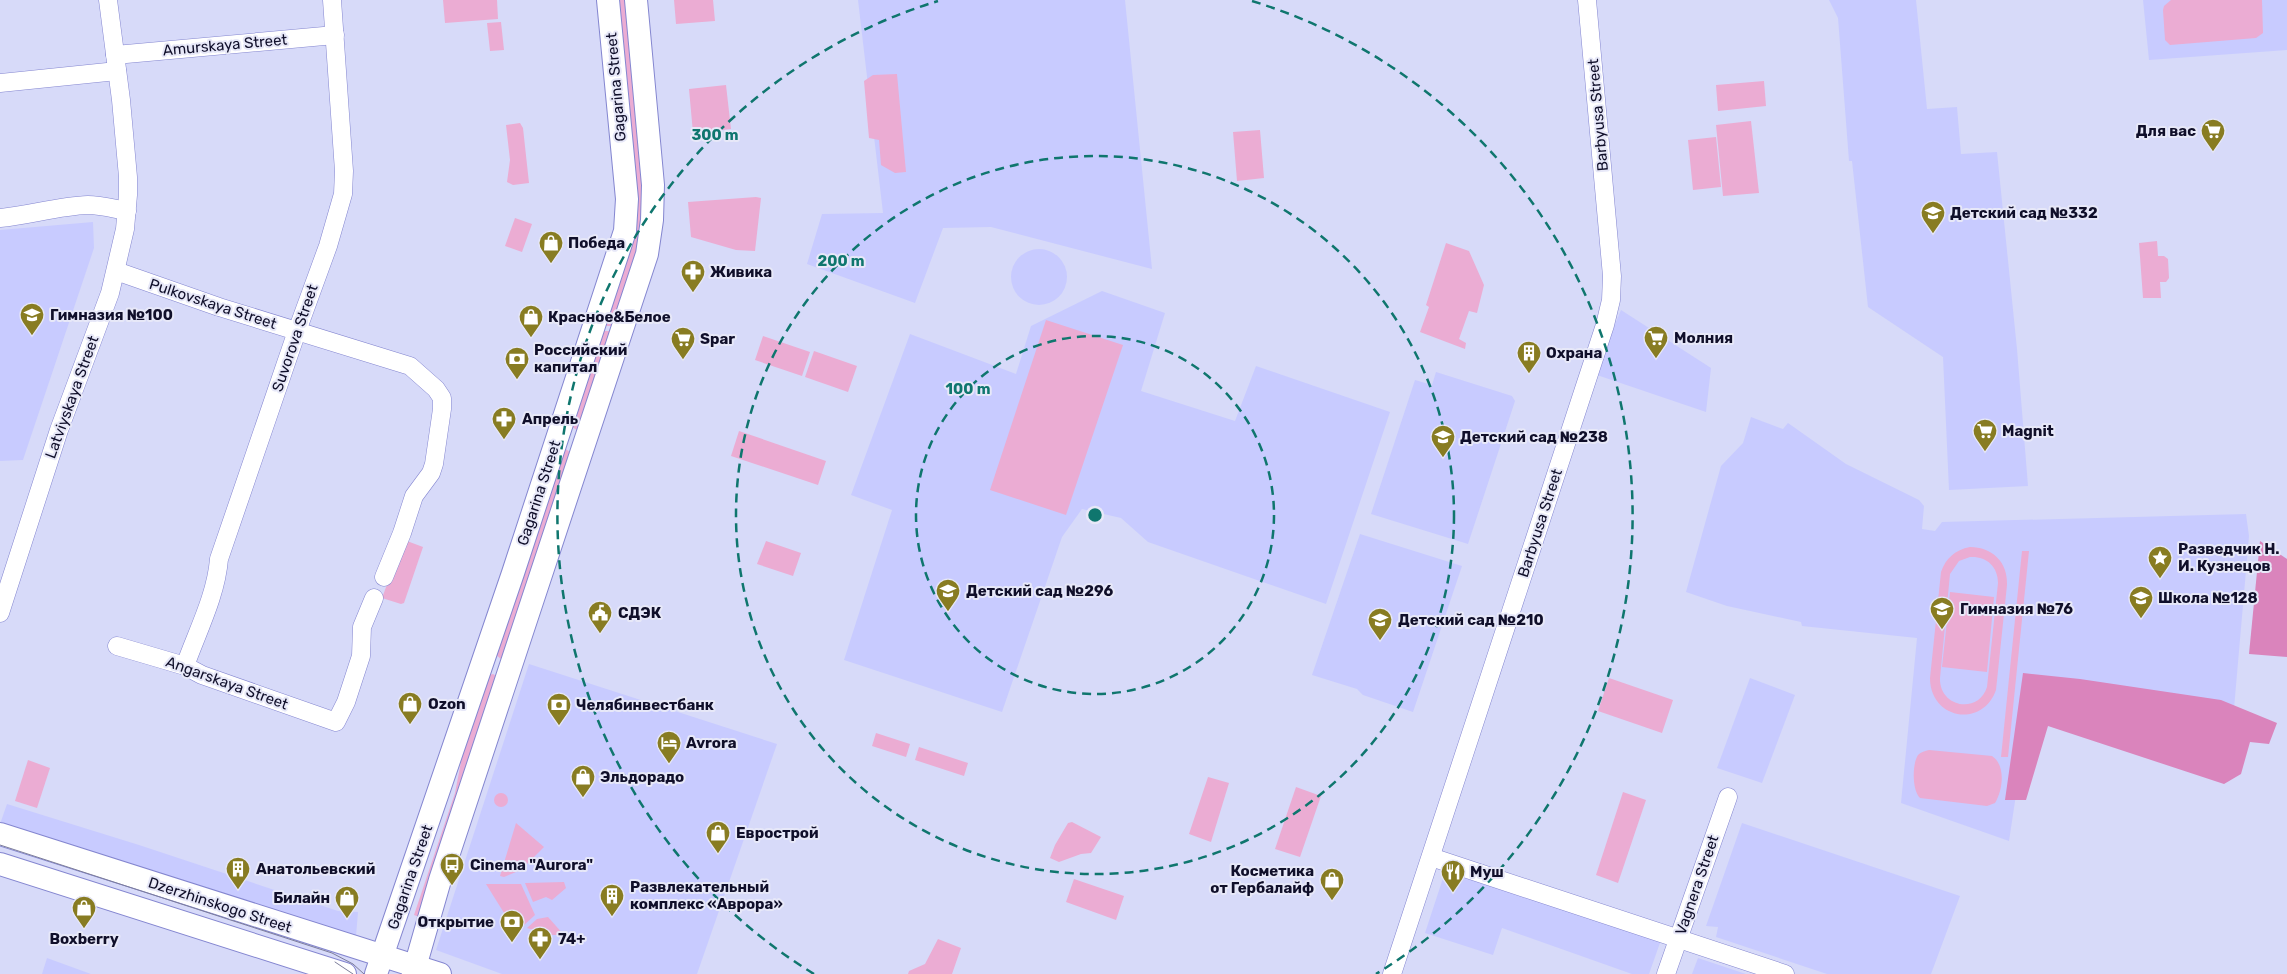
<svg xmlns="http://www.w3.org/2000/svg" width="2287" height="974" font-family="Rubik,sans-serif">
<rect width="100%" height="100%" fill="#d7daf9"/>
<g fill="#c8cbff">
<polygon points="858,0 1125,0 1152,269 991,227 943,228 915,303 807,264 822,214 883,213"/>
<polygon points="1829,0 1916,0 1927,109 1957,107 1961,154 1997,152 2017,349 2028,486 1949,490 1943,357 1868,307 1852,161 1849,161 1838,18"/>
<polygon points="2143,0 2287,0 2287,50 2149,60"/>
<polygon points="93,222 94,248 23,460 0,461 0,230"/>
<circle cx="1039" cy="277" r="28"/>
<polygon points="1102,291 1165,313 1141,391 1235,421 1256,366 1390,412 1326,604 1148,542 1121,518 1082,509 1062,537 1002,712 844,660 892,510 851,495 910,334 1016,374 1031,326"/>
<polygon points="1621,310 1711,368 1706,412 1594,374"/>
<polygon points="1436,372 1512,396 1515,401 1468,544 1371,514 1415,380 1432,385"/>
<polygon points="1751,417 1783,429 1788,423 1846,464 1919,500 1924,506 1922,529 1935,531 1942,522 2246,514 2249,536 2233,720 2030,702 2009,841 1901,803 1917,638 1802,626 1801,622 1727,606 1686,592 1721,466 1743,443"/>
<polygon points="1360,534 1462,566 1413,712 1363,695 1357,689 1312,675"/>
<polygon points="529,664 777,744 697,974 502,974 436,950"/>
<polygon points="1750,678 1795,695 1762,783 1717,768"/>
<polygon points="7,804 139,845 338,911 358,912 356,936 0,824"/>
<polygon points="1742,823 1960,896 1931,974 1827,974 1716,937 1718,927 1706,926"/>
<polygon points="1447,866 1661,940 1649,974 1632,974 1502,928 1493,955 1425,933"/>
<polygon points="47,958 91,974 42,974"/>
<polygon points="1698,958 1746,974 1692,974"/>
</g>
<g fill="#ebacd3" fill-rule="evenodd">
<polygon points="443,0 497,0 498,19 445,23"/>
<polygon points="616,0 627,0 645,190 642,230 615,326 604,326 629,248"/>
<polygon points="674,0 713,0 715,21 676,24"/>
<polygon points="2171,0 2262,0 2263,33 2256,38 2170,45 2165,40 2163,10 2164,6"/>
<polygon points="501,22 504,50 490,51 487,23"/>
<polygon points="897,74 906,172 895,173 881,165 879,140 869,138 864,81 873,75"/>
<polygon points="1764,81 1766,106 1718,111 1716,85"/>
<polygon points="726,85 731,129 693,133 689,89"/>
<polygon points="1751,121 1759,193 1723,196 1716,125"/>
<polygon points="520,123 523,128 529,183 513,185 507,182 510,160 506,125"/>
<polygon points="1260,130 1264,178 1237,181 1233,132"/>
<polygon points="1716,137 1721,187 1693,190 1688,140"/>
<polygon points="756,197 761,198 755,251 736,250 691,237 688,202"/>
<polygon points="515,218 532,224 522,252 505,246"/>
<polygon points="2157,241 2158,256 2164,256 2168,259 2169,278 2166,282 2160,282 2161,298 2143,298 2139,243"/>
<polygon points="1446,243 1469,251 1484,285 1477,313 1469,311 1459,339 1466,343 1465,349 1420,332 1429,307 1426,305"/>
<polygon points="1046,320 1123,345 1066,515 990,490"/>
<polygon points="602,331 614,331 577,430 572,427"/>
<polygon points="763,336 810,352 802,376 755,360"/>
<polygon points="814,351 857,366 848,392 805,377"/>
<polygon points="739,431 826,461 818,485 731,456"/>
<polygon points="566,449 572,454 503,658 501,659 496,655 562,451"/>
<polygon points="407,541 423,547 404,603 401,604 382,598 402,544"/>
<polygon points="766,541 801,553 793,576 757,564"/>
<path d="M1970,547C1992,547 2008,562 2007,585L1996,690C1982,729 1930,719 1930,678L1941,572C1946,558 1955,550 1970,547ZM1970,557C1986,556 1998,566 1998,583L1987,687C1978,715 1939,707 1940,678L1950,574L1959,561Z"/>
<polygon points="2022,551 2029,551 2008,757 2001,757"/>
<polygon points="1950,592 1994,597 1987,672 1942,667"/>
<polygon points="493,674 496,676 419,917 414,915 455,793 465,741 489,675"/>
<polygon points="1609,678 1673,700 1662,733 1598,711"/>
<polygon points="876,733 910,744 906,757 872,746"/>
<polygon points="919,747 968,763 964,776 915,760"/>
<path d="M1929,750L1992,756C2006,765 2003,790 1995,803L1987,806L1920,798C1912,791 1912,764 1918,755C1921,752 1925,751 1929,750Z"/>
<polygon points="28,760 50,768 37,808 15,801"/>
<polygon points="1208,777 1229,783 1211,842 1189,834"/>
<polygon points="1296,787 1321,796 1300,857 1275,849"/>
<polygon points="1623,792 1646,800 1618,883 1596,875"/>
<circle cx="501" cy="800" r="7"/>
<polygon points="1072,822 1101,837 1091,853 1081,854 1059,862 1050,858 1055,845 1068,823"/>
<polygon points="516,823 544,847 521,870 504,877 500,876"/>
<polygon points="1074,879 1124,896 1116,920 1066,902"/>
<polygon points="564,882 566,888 552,900 546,897 533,902 525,883"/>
<polygon points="486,884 521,884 535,915 523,926 509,921"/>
<polygon points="548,917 564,935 550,935 527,928 537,919"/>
<polygon points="938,939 961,948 952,974 908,974 909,971 925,964"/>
</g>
<g fill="#da84bc">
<polygon points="2260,541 2287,559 2287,657 2249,654"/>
<polygon points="2023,673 2080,679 2221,700 2277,723 2269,744 2250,742 2241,774 2224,784 2048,726 2026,800 2005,800"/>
</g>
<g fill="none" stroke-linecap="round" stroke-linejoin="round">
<defs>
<g id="minor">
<polyline points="115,55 335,35"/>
<polyline points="0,83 117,71"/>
<path d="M0,218C30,215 59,206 88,205C101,205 115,209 127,211"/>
<polyline points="116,271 219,307 410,366 436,389 442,398 442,409 434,464 431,473 414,496 402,533 384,577"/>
<polyline points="0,613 59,430 110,293 125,229 128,195 128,177 121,100 108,0"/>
<polyline points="117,646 185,666 202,675 336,722 346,702 361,656 362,627 374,598"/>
<path d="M185,666C197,632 216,596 219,559L297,331L328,246L343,194L344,171L332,0"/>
<polyline points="1431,857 1785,974"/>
<polyline points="1392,974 1605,325 1611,300 1612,276 1587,0"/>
<polyline points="1666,974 1728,797"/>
</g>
<g id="major">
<polyline points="0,834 440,974"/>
<polyline points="0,864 345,974"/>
<polyline points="376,974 513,573 625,231 627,199 608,0"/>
<polyline points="413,974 440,880 647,254 652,220 653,185 636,0"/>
</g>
</defs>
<use href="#minor" stroke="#8486d0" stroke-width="19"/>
<use href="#major" stroke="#8486d0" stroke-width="24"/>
<use href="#minor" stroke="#fff" stroke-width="18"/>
<use href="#major" stroke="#fff" stroke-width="22"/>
<g stroke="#7c7d9a" stroke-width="1">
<polyline points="0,845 332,953 353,964 364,974"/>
<polyline points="335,962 353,974"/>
</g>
</g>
<g fill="none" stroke="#0f766e" stroke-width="2.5" stroke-dasharray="9 6">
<circle cx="1095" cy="515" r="179"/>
<circle cx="1095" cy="515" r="359"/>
<path d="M814 974A538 538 0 0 1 938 1M1252 1A538 538 0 0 1 1376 974"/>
</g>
<defs>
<symbol id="supermarket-pin" viewBox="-11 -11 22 30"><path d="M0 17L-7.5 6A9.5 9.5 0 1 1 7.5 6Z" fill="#887c22" stroke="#e7e8f8"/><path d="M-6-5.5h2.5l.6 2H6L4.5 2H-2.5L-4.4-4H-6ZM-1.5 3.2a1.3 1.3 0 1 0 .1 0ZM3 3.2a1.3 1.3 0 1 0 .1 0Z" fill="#fff"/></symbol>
<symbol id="school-pin" viewBox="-11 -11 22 30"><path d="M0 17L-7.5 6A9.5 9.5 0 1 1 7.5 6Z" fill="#887c22" stroke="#e7e8f8"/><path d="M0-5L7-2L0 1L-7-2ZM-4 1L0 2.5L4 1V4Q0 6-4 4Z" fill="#fff"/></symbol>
<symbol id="shop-pin" viewBox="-11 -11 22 30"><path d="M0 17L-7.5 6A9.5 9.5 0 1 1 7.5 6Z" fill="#887c22" stroke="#e7e8f8"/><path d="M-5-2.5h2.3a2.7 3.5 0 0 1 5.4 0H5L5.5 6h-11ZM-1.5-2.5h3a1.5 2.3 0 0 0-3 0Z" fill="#fff"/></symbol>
<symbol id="pharmacy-pin" viewBox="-11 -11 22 30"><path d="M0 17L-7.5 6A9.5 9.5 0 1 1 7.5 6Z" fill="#887c22" stroke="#e7e8f8"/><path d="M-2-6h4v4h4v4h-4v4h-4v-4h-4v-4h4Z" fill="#fff"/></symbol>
<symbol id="building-pin" viewBox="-11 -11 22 30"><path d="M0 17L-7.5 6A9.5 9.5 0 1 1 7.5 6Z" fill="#887c22" stroke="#e7e8f8"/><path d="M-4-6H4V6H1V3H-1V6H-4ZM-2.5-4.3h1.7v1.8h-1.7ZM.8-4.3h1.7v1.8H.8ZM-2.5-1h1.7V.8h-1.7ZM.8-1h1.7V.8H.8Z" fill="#fff"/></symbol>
<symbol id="bank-pin" viewBox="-11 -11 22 30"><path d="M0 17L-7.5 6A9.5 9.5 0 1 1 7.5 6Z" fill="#887c22" stroke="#e7e8f8"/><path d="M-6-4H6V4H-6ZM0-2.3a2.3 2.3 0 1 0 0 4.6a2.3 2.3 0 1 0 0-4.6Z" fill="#fff"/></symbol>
<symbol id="sight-pin" viewBox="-11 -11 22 30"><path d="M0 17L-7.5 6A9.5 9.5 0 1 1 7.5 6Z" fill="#887c22" stroke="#e7e8f8"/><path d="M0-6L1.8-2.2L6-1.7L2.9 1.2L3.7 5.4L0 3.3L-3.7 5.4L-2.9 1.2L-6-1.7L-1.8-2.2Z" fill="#fff"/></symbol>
<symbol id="civic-pin" viewBox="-11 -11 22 30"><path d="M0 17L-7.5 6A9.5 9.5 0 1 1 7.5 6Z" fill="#887c22" stroke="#e7e8f8"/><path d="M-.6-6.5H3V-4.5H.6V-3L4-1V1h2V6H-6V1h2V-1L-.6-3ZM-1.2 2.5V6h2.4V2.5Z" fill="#fff"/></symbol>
<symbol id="hotel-pin" viewBox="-11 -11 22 30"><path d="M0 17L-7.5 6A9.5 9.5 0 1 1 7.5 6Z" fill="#887c22" stroke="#e7e8f8"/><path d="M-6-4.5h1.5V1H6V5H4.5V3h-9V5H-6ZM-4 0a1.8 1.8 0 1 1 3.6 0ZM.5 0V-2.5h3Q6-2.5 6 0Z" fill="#fff"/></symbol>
<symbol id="bus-pin" viewBox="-11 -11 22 30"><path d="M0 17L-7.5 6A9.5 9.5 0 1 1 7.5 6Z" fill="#887c22" stroke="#e7e8f8"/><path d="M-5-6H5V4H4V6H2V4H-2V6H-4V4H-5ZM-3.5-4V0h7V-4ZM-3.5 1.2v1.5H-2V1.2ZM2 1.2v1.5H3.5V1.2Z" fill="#fff"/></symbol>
<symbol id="restaurant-pin" viewBox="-11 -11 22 30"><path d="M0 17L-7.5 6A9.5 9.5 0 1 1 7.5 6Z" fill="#887c22" stroke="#e7e8f8"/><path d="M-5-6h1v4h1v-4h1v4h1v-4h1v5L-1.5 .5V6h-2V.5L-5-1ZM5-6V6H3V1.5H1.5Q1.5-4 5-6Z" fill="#fff"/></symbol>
</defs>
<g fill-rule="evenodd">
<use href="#supermarket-pin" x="2199" y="117" width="28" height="38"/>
<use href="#school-pin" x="1919" y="199" width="28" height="38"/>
<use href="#shop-pin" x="537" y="229" width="28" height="38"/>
<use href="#pharmacy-pin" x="679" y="258" width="28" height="38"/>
<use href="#school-pin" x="18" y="301" width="28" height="38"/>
<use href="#shop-pin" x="517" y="303" width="28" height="38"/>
<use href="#supermarket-pin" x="1642" y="324" width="28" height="38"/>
<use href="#supermarket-pin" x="669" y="325" width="28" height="38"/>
<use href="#building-pin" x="1515" y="339" width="28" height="38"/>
<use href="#bank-pin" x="503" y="345" width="28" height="38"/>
<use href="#pharmacy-pin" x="490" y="405" width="28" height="38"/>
<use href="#supermarket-pin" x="1971" y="417" width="28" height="38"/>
<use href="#school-pin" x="1429" y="423" width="28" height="38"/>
<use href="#sight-pin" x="2146" y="544" width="28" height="38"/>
<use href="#school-pin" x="934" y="577" width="28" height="38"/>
<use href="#school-pin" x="2127" y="584" width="28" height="38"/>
<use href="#school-pin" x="1928" y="595" width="28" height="38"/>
<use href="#civic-pin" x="586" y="599" width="28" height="38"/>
<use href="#school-pin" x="1366" y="606" width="28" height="38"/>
<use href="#shop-pin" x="396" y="690" width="28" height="38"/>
<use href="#bank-pin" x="545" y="691" width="28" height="38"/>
<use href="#hotel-pin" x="655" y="729" width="28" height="38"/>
<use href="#shop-pin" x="569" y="763" width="28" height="38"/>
<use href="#shop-pin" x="704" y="819" width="28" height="38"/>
<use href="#bus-pin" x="438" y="851" width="28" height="38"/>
<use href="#building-pin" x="224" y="855" width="28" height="38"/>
<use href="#restaurant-pin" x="1439" y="858" width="28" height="38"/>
<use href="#shop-pin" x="1318" y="866" width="28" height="38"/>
<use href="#building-pin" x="598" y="882" width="28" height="38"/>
<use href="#shop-pin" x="333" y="884" width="28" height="38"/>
<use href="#shop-pin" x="70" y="894" width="28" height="38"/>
<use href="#bank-pin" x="498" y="908" width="28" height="38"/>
<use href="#pharmacy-pin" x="526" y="925" width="28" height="38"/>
</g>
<g text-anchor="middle" stroke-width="4" stroke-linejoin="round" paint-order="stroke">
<g font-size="15" fill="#100f2a" stroke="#e7e8f8">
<text transform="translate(225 45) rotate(-5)" y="5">Amurskaya Street</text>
<text transform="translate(616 87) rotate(-95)" y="5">Gagarina Street</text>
<text transform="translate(1598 115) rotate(-95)" y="5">Barbyusa Street</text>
<text transform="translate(213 304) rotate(18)" y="5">Pulkovskaya Street</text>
<text transform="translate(295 338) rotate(-71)" y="5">Suvorova Street</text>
<text transform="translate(72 397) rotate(-70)" y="5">Latviyskaya Street</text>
<text transform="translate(539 493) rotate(-72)" y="5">Gagarina Street</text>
<text transform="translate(1540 523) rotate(-72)" y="5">Barbyusa Street</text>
<text transform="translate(227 683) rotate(20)" y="5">Angarskaya Street</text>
<text transform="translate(410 877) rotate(-71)" y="5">Gagarina Street</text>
<text transform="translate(1697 885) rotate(-71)" y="5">Vagnera Street</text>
<text transform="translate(220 905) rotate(18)" y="5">Dzerzhinskogo Street</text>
</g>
<g font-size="15" font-weight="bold" fill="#100f2a" stroke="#e7e8f8" text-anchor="start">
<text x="2196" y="136" text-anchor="end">Для вас</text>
<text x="1950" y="218">Детский сад №332</text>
<text x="568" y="248">Победа</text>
<text x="710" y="277">Живика</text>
<text x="50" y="320">Гимназия №100</text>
<text x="548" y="322">Красное&amp;Белое</text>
<text x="1674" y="343">Молния</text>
<text x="700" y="344">Spar</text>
<text x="534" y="355">Российский<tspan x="534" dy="17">капитал</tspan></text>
<text x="1546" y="358">Охрана</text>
<text x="522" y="424">Апрель</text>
<text x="2002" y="436">Magnit</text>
<text x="1460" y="442">Детский сад №238</text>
<text x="2178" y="554">Разведчик Н.<tspan x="2178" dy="17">И. Кузнецов</tspan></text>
<text x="966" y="596">Детский сад №296</text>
<text x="2158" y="603">Школа №128</text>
<text x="1960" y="614">Гимназия №76</text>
<text x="618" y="618">СДЭК</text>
<text x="1398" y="625">Детский сад №210</text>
<text x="428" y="709">Ozon</text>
<text x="576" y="710">Челябинвестбанк</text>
<text x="686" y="748">Avrora</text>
<text x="600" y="782">Эльдорадо</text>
<text x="736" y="838">Еврострой</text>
<text x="470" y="870">Cinema "Aurora"</text>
<text x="256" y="874">Анатольевский</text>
<text x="1314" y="876" text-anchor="end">Косметика<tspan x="1314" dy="17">от Гербалайф</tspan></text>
<text x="1470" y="877">Муш</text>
<text x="630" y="892">Развлекательный<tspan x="630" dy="17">комплекс «Аврора»</tspan></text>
<text x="330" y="903" text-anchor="end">Билайн</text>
<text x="494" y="927" text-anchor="end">Открытие</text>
<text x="84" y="944" text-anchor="middle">Boxberry</text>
<text x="558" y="944">74+</text>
</g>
</g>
<circle cx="1095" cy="515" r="8" fill="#0f766e" stroke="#e7e8f8" stroke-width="2.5"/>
<g font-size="15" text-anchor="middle" font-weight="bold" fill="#0f766e" stroke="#e7e8f8" stroke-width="4" stroke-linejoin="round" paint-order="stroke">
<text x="715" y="140">300 m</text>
<text x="841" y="266">200 m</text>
<text x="968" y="394">100 m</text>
</g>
</svg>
